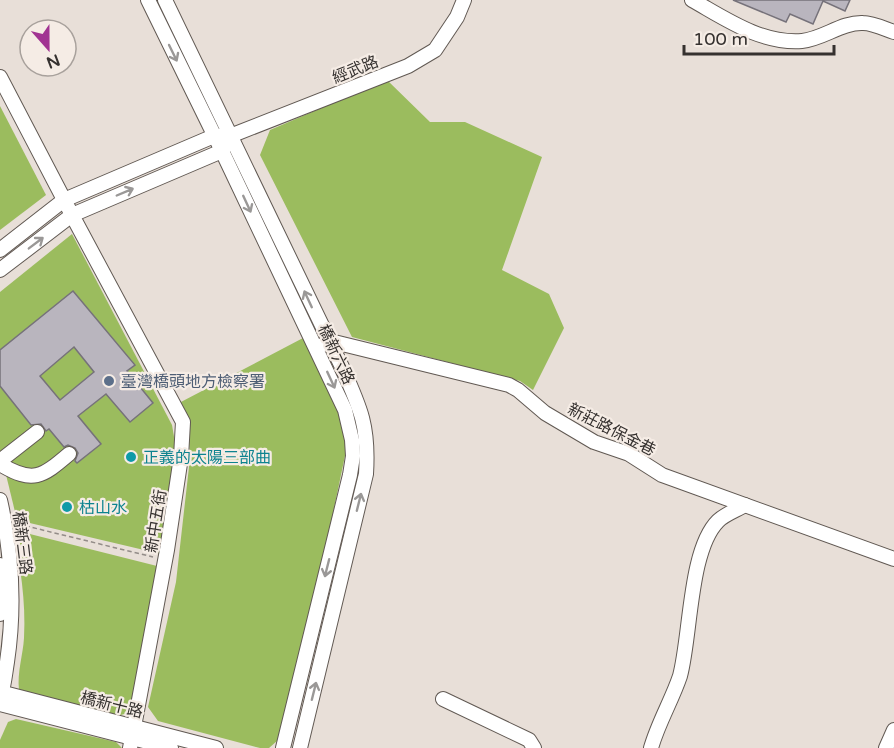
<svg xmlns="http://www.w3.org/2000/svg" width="894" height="748" font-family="'Varela Round','Noto Sans TC',sans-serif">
<rect width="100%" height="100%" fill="#e8dfd8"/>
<g fill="#9bbc5e">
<polygon points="387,80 430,122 465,122 542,157 502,270 549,294 564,328 533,390 520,381 352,337 260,155 270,130"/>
<polygon points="0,106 46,195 0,230"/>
<polygon points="72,234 172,425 177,454 161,554 17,520 0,450 0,292"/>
<polygon points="303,338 331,393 342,420 346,451 313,609 277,741 269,748 260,748 158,721 148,707 176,582 190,458 188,421 179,403"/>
<path d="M14,530L157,566L130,712L118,716L19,690C17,672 23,655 24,638C26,600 20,567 14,530Z"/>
<polygon points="16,719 116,742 122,748 0,748 0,740 8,722"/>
</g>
<g fill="#b9b5be" stroke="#76727a" stroke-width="1.5" fill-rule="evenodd">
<polygon points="733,0 850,0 845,11 823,1 813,24 790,14 786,22"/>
<path d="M73,291L135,365L127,371L153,403L130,422L106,394L78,416L101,444L77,463L75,461L78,453L75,448L68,445L64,447L49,429L46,431L41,424L31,425L0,386V350ZM74,347L94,372L60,400L40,376Z"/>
</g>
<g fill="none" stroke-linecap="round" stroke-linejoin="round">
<defs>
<g id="minor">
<polyline points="148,0 222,151 345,410 352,440 353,456 350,475 283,748"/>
<path d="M165,0L342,367C361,409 369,427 366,474L300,748"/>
<path d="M692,0C726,19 761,44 802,41C823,39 842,22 863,23C873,23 885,29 894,32"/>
<polyline points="0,77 72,215 183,422 181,457 167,550 130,748"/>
<polyline points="0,250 64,200 214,136 230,136 408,66 435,50 457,17 464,0"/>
<polyline points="0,270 72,215 222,151 227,143"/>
<polyline points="324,344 330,341 509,385 518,390 545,413 594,442 629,454 662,475 894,559"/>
<polyline points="0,461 37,432"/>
<path d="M0,464C33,484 42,477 69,454"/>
<path d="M0,500C12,553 15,608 7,662C5,674 4,687 0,698"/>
<polyline points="0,565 0,614"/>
<polyline points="0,692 216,748"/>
<polyline points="443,699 529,740 534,748"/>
<polyline points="0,704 171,748"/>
<path d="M651,748C658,723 672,700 680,676C691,635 689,550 718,521C725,514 737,510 745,505"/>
<polyline points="886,748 894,730"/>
</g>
</defs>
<use href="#minor" stroke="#615953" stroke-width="16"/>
<polyline stroke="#938c88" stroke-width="1.5" stroke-dasharray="4.5 3" stroke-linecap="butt" points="18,524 153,557"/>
<use href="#minor" stroke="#fff" stroke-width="14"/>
</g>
<defs><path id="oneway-shaft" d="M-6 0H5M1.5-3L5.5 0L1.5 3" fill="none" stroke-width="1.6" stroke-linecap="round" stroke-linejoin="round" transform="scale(1.5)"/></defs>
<g stroke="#9a9897">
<use href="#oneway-shaft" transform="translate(173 53) rotate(64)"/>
<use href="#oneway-shaft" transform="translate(125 192) rotate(-23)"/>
<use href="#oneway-shaft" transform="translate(247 204) rotate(65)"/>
<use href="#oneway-shaft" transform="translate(36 243) rotate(-37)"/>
<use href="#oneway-shaft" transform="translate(308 299) rotate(-115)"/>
<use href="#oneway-shaft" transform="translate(331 380) rotate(65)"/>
<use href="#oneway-shaft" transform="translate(359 502) rotate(-76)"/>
<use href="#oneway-shaft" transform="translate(327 568) rotate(104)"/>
<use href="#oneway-shaft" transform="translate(314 691) rotate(-76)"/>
</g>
<circle fill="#5c6f8a" stroke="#f5ece5" stroke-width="2" cx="109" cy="381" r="6"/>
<g fill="#0f9aa8" stroke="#f5ece5" stroke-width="2">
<circle cx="131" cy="457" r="6"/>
<circle cx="67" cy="507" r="6"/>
</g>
<g text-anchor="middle" stroke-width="4.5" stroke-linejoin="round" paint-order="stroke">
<g font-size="16" fill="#35312f" stroke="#f5ece5">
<text transform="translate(355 69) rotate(-22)" y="6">經武路</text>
<text transform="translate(337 354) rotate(65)" y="6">橋新六路</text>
<text transform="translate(612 429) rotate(27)" y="6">新莊路保金巷</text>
<text transform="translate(155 521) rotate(-81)" y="6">新中五街</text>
<text transform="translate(23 543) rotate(83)" y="6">橋新三路</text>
<text transform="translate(112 704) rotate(14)" y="6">橋新十路</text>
</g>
<g font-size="16" fill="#4e5e75" stroke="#f5ece5" text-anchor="start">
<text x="121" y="387">臺灣橋頭地方檢察署</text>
</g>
<g font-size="16" fill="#0d838f" stroke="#f5ece5" text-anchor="start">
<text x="143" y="463">正義的太陽三部曲</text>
<text x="79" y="513">枯山水</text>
</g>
</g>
<g transform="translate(48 48) rotate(159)"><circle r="28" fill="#f5ece5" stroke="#a8a19c" stroke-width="1.5"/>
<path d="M0-4.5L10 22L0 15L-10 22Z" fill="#a13392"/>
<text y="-9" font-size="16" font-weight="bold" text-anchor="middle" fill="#35312f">N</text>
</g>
<path d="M684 45v9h150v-9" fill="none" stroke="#35312f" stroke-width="3"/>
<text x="693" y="45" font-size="18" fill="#35312f" stroke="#f5ece5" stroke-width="4.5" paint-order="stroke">100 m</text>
</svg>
